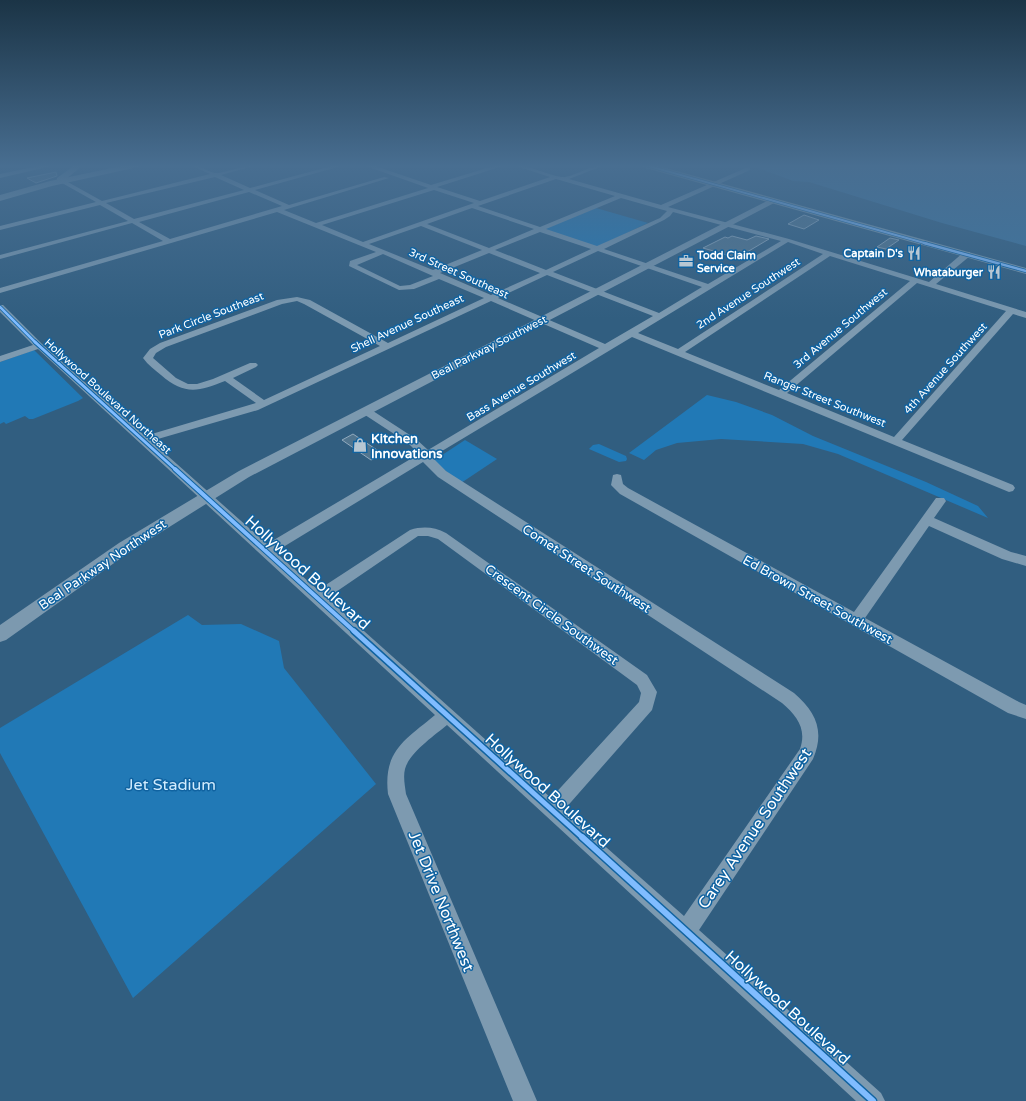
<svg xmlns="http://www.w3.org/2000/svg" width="1026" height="1101" font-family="'Varela Round',sans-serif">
<rect width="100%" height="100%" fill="#315e80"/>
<g fill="#2179b6">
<polygon points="596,208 648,223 597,247 544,229"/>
<polygon points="34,350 83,398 78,401 33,419 29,419 25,416 6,424 4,422 0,424 0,362"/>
<polygon points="707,395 736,402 772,415 813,436 926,482 978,506 988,518 838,454 803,444 721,439 677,443 656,450 644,460 629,453"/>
<polygon points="465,440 497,459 461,483 433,461"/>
<polygon points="599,444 626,456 627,459 626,461 619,462 589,449 593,445"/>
<polygon points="188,615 202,625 241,624 279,641 284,668 376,784 133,998 0,753 0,728"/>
</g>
<polygon fill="#3d75a0" points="750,165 1026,165 1026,246 942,223 809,182 793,181"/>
<g fill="#51758f" stroke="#91aabe">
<polygon points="56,172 57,176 36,183 27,178"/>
<polygon points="804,215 819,220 804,229 788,224"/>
<polygon points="732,236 747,240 756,236 769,239 737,258 703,248 725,237 728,238"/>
<polygon points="890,238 899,240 886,249 877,247"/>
<polygon points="353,434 383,454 371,460 342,440"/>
</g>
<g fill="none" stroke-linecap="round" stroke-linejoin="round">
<g fill="#7d9ab0" fill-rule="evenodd">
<polygon points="44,165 56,165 0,178 0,174"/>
<path d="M190,165C200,165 206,171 215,173C222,174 245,165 257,165L221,175L250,188L335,165H345L255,190L289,205L384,177L389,178L284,210L316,223L428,188L363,165H372L431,185L497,165H506L437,187L480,201L550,177L513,165C531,165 546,175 562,177C572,178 590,165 605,165L569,179L661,205L748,167L750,168V170L668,207L789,239L929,282L964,252H970V256L936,284L1026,312V318L1013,314L902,440L1013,485L1015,488L1013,491L1009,492L632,337L432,457L446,471L794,693C816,712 825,731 813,759L699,930L881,1093L885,1101H856L447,725C435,735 409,753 405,769C403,777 405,786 406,794L537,1101H513L388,794C383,751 405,740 435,715L38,349L0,362V356L33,345L0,312V305H3L42,344L145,436L256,403L225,381C198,392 184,395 161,375C155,370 148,365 143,358L150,349L160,343L277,300L297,297L310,300L388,343L484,298L439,279L414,289L399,290L349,266L350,261L376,252L277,212L0,293V288L163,241L132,223L0,259V255L128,221L100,205L0,230V226L96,202L62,183V181H66L102,201L210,174ZM215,177L244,190L134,219L106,203ZM556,179L615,196L540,227L478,206ZM434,190L474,203L363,242L322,225ZM249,192L282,206L170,239L139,222ZM621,198L667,211L660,218L597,246L546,229ZM472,208L534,229L489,248L427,224ZM673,212L781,241L708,284L604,249L664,220L670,216ZM421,226L482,250L433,270L369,244ZM540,232L591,249L546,270L495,250ZM788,242L823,254L678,349L638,333ZM598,251L702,287L659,313L553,272ZM489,253L540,273L491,295L440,273ZM383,254L433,276L410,285L400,286L357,265ZM830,256L910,281L779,390L685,352ZM547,275L653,316L605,344L498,298ZM917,283L1006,311L894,437L787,393ZM297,301L304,304L380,346L264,400L233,378L256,367L258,365L256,363H250L213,379L197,384H188L176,378L153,358L156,353L166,347L282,304ZM491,301L599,348L428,450L416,439L370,409H362L361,411L362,413L408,443L419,454L267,544L151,441L258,410ZM423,462L438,477L782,703C797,716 807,729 800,749L684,916L564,810L652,710L657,692L647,675L446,533C434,527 423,526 410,530L318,590L275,552ZM418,536H428L438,539L637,685L641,693L639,702L551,798L327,598Z"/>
<polygon points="617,474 621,475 623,484 628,488 854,612 936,498 944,498 946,501 934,518 1011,552 1026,556 1026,566 1002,559 929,526 865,618 1019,702 1026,705 1026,719 1008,713 620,494 611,485 613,475"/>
</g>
<g fill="#7c99af" fill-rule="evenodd">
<polygon points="75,165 83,165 65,180 68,182 67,184 57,182 57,178"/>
<polygon points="771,199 774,199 778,201 249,477 131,551 6,640 0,642 0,625 119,543 239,471"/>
</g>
<g fill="#7c9aaf" fill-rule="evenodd">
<polygon points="126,165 142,165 138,167 52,186 0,201 0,195 50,181"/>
<polygon points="641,165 655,165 1026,268 1026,274 642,167"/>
</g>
<defs>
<polyline id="cycleway-far5" points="645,165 928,244"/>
<g id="cycleway-far4">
<polyline points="924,243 1026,271"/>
<polyline points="0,307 36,343"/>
</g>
<polyline id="cycleway-far3" points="35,342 176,470"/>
<polyline id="cycleway-far2" points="175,469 355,632"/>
<polyline id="cycleway-far1" points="354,631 583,838"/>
<polyline id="cycleway" points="582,837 873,1101"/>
</defs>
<use href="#cycleway-far5" stroke="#1063a1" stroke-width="3"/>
<use href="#cycleway-far4" stroke="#1063a1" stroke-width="4"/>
<use href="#cycleway-far3" stroke="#1063a1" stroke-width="5"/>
<use href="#cycleway-far2" stroke="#1063a1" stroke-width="6"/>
<use href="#cycleway-far1" stroke="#1063a1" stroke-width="8"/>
<use href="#cycleway" stroke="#1063a1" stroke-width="9"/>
<use href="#cycleway-far5" stroke="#80bcff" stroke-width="2"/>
<use href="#cycleway-far4" stroke="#80bcff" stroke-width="2.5"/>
<use href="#cycleway-far3" stroke="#80bcff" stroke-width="3"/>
<use href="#cycleway-far2" stroke="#80bcff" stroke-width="4"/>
<use href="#cycleway-far1" stroke="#80bcff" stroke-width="5"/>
<use href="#cycleway" stroke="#80bcff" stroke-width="6"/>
</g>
<linearGradient id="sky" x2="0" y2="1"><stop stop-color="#1b3446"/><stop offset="0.52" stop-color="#486e91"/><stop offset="1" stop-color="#486e91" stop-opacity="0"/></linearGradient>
<rect width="1026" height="319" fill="url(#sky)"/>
<defs>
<symbol id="restaurant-bare" viewBox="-9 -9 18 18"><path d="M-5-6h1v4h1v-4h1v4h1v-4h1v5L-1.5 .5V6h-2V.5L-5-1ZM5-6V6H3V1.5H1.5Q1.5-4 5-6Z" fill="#b7c7d3" stroke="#1063a1" stroke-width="2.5" paint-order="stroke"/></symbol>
<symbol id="office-bare" viewBox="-9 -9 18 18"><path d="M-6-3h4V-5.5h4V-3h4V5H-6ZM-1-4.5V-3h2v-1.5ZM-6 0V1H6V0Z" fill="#b7c7d3" stroke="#1063a1" stroke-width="2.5" paint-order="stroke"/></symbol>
<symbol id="shop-bare" viewBox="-9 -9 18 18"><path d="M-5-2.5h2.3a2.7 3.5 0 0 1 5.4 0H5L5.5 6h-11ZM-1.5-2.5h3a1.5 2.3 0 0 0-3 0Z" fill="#b7c7d3" stroke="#1063a1" stroke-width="2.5" paint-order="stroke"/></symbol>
</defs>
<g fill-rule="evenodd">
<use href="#restaurant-bare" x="904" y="243" width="20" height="20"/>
<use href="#office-bare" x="676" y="251" width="20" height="20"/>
<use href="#restaurant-bare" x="984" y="262" width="20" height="20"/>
<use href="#shop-bare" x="350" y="435" width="20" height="20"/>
</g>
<g text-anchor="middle" stroke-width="3" stroke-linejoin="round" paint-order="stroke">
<g font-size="11" font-weight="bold" fill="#fff" stroke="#1063a1" text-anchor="end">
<text x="903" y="257">Captain D's</text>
<text x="697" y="259" text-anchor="start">Todd Claim<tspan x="697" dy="13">Service</tspan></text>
<text x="983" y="276">Whataburger</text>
</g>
<g font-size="11" fill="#fff" stroke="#1063a1">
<text transform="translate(459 273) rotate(24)" y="4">3rd Street Southeast</text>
<text transform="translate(748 293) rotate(-33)" y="4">2nd Avenue Southwest</text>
<text transform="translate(211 315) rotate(-21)" y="4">Park Circle Southeast</text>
<text transform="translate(407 323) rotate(-25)" y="4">Shell Avenue Southeast</text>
<text transform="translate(840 328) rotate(-40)" y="4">3rd Avenue Southwest</text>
<text transform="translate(489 347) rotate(-27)" y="4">Beal Parkway Southwest</text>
<text transform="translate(945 368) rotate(-48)" y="4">4th Avenue Southwest</text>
<text transform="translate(521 386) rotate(-31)" y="4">Bass Avenue Southwest</text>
<text transform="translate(108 396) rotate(42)" y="4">Hollywood Boulevard Northeast</text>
<text transform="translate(825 399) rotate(22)" y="4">Ranger Street Southwest</text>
</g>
<g font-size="13" font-weight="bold" fill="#fff" stroke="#1063a1" text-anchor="start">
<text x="371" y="443">Kitchen<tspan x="371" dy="15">Innovations</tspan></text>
</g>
<g font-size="13" fill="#fff" stroke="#1063a1">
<text transform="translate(102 564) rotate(-34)" y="5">Beal Parkway Northwest</text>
<text transform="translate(587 568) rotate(33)" y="5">Comet Street Southwest</text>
<text transform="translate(818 599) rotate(29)" y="5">Ed Brown Street Southwest</text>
<text transform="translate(552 614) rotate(36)" y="5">Crescent Circle Southwest</text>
</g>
<g font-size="16" fill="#fff" stroke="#1063a1">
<text transform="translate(308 572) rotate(42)" y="6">Hollywood Boulevard</text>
<text transform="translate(548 790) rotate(42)" y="6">Hollywood Boulevard</text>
<text transform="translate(754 828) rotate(-56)" y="6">Carey Avenue Southwest</text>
<text transform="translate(442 901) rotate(68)" y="6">Jet Drive Northwest</text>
<text transform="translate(788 1007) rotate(42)" y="6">Hollywood Boulevard</text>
</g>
<g font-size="16" fill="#d2ecfe" stroke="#1063a1">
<text x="171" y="790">Jet Stadium</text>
</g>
</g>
</svg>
